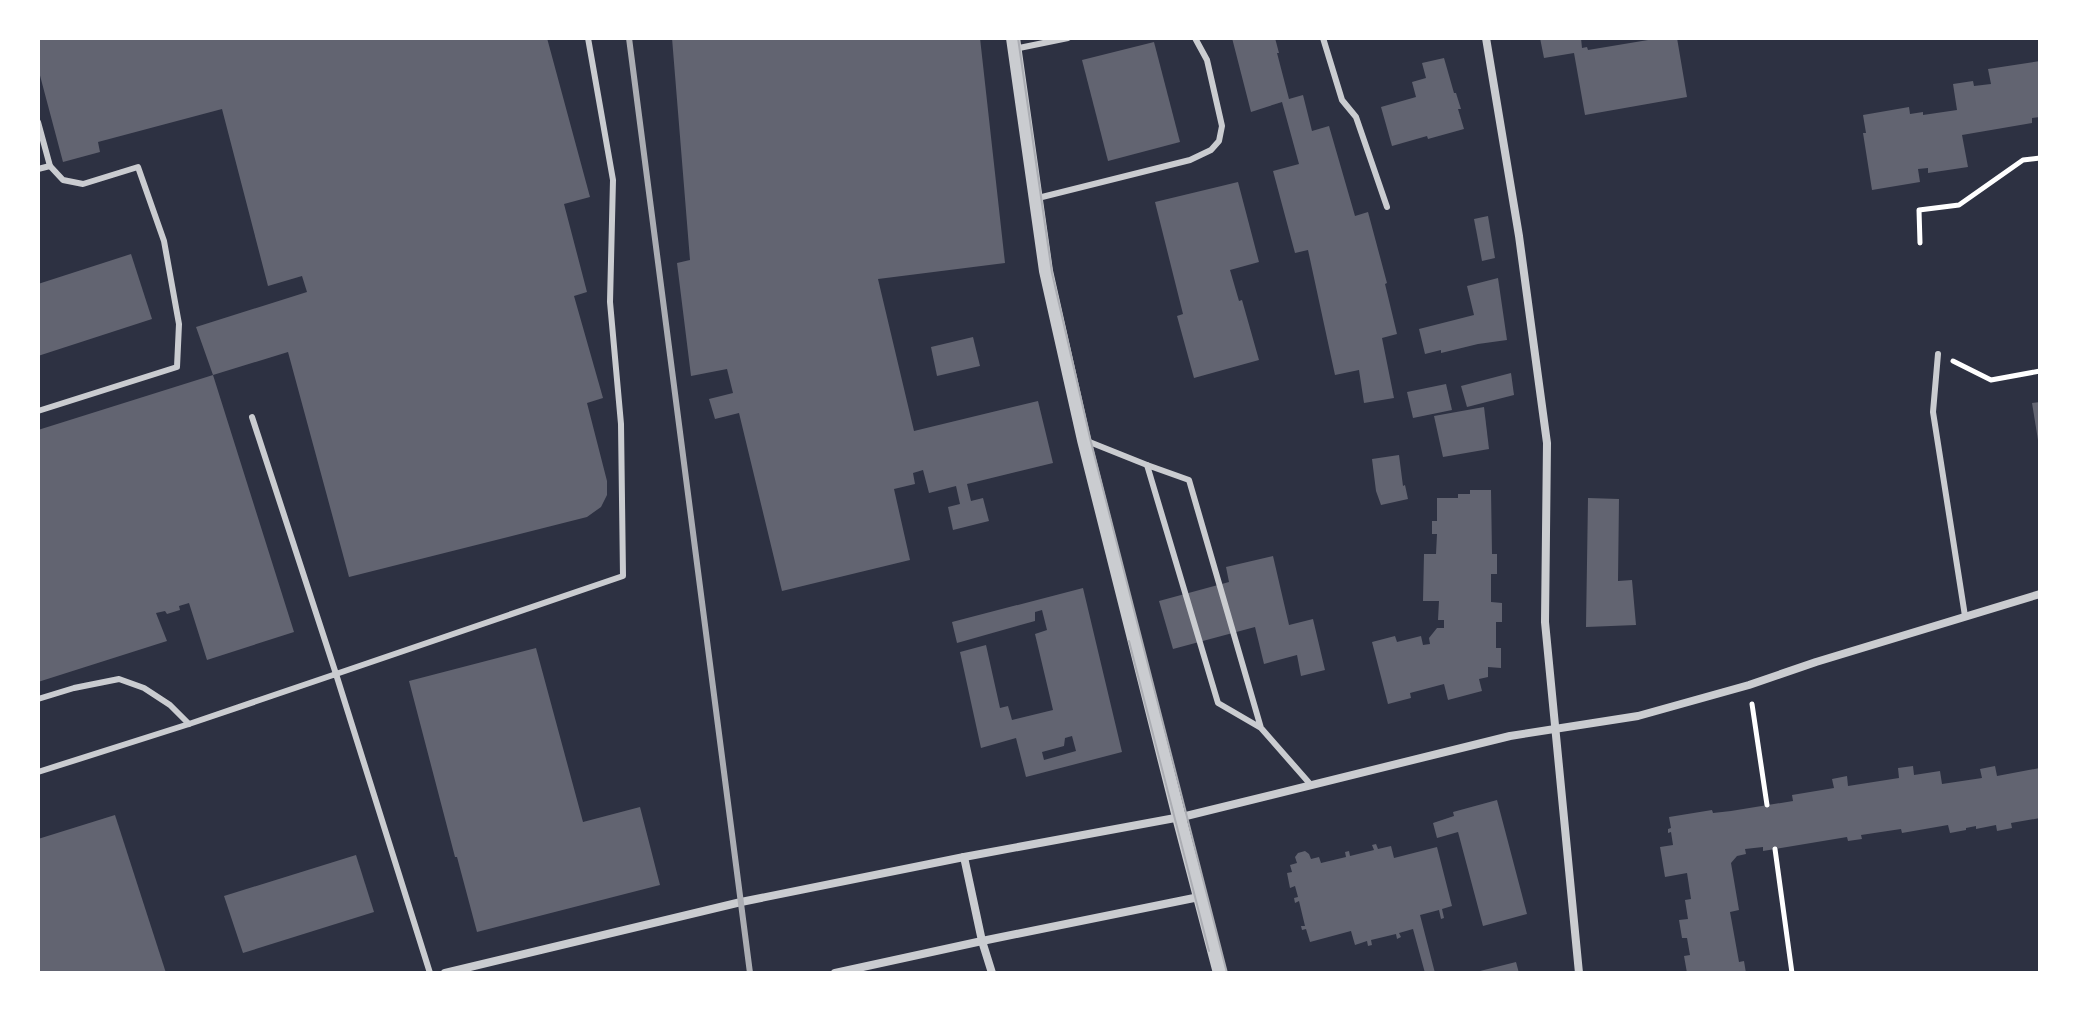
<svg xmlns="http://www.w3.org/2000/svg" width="2078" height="1011" font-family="Arial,sans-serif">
<rect width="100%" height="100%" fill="#2d3142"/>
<g fill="#626471" fill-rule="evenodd">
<polygon points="42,38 547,38 590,197 564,204 587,292 574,296 603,398 587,403 607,481 607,495 601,507 587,517 349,577 288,352 213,375 196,327 307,292 302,276 268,286 222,109 98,142 100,152 63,162 38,68 38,39"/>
<polygon points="672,38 980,38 1005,263 878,279 914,431 1038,401 1053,463 967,484 971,501 983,498 989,521 953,530 948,507 960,504 956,486 929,493 923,470 913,473 915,484 894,489 910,560 782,591 739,413 715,419 709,399 733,393 727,369 691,376 677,263 690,260"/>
<polygon points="1232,38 1275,38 1279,53 1277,53 1289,99 1303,95 1312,131 1329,126 1355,216 1368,212 1387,283 1385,284 1397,334 1382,338 1394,398 1364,403 1359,370 1335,375 1308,250 1295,253 1273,171 1299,164 1282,102 1251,112"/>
<polygon points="1540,38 1581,38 1582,48 1587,47 1588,50 1660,38 1677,38 1687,97 1585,115 1574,53 1544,58"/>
<polygon points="1154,42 1180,142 1108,161 1082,60"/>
<polygon points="1444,58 1454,93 1456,93 1461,109 1458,109 1464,129 1428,139 1427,136 1392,146 1381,107 1416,97 1412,82 1426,78 1422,63"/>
<polygon points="2040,61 2040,117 2032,118 2032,123 1962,135 1968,167 1928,173 1928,168 1918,169 1920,182 1872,190 1863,133 1866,133 1863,115 1909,107 1910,114 1923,112 1923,115 1957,110 1953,84 1973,81 1974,86 1991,84 1988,69"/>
<polygon points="1238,182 1259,262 1230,270 1239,301 1242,300 1259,360 1194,378 1177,316 1183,314 1155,202"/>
<polygon points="1488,216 1495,258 1482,261 1474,219"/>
<polygon points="131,254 152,319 38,356 38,284"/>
<polygon points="1498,278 1507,340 1478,344 1441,353 1441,350 1425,354 1419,329 1474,315 1467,286"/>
<polygon points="973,337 980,366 937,376 931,347"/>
<polygon points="1511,373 1514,395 1467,407 1461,386"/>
<polygon points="213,375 294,632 207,660 189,603 179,606 180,610 167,614 165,611 156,613 167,641 38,682 38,430"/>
<polygon points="1446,384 1452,410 1413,418 1407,392"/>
<polygon points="2040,402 2040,439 2038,440 2032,403"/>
<polygon points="1484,407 1489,449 1443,457 1434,416"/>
<polygon points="1399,455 1403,486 1405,485 1408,499 1381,505 1376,491 1372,459"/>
<polygon points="1470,490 1491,490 1492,554 1497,554 1497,574 1491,574 1491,602 1502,603 1502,622 1496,622 1496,648 1501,648 1501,668 1488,667 1488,677 1479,679 1482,691 1448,700 1444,684 1410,693 1411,698 1388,704 1372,642 1395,636 1397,642 1421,636 1423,645 1430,644 1429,638 1437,628 1444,628 1444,620 1438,620 1439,601 1423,601 1424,554 1436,554 1437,534 1432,534 1432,521 1437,521 1437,498 1458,498 1458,494 1470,494"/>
<polygon points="1588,498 1619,499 1618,581 1632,580 1636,625 1586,627"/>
<polygon points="1273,556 1289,625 1313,619 1325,670 1301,676 1297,655 1264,664 1255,627 1173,649 1159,601 1229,582 1226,567"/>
<path d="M1083,588L1122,752L1026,777L1016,738L981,748L960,652L986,645L1000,708L1008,706L1012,720L1053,710L1035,634L1047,630L1042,610L1035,612V621L957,643L952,622ZM1072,736L1076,751L1044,760L1042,752L1064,746L1065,738Z"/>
<polygon points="536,648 583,822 640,807 660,885 477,932 457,857 455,857 409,681"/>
<polygon points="1913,766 1914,775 1940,771 1942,784 1982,778 1980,769 1995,766 1997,776 2040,768 2040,818 2011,823 2012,828 1997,831 1996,825 1976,829 1976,826 1966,828 1966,830 1950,833 1948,825 1902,833 1901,829 1861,835 1862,839 1848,841 1847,837 1763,851 1763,847 1745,849 1746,854 1737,856 1731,863 1739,910 1730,912 1739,962 1744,961 1746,973 1687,973 1684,956 1690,955 1687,938 1682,938 1679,920 1688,919 1685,900 1691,899 1687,873 1665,877 1660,847 1673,845 1671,832 1668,833 1668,829 1671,828 1669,817 1712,810 1713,813 1731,811 1793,801 1792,795 1834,788 1832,779 1847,776 1848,786 1899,778 1898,768"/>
<polygon points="1497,800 1527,914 1483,926 1458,832 1437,838 1433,823 1454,816 1453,812"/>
<polygon points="115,815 166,973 38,973 38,839"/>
<polygon points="1376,844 1378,849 1391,846 1394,858 1437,847 1452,906 1442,909 1444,918 1441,919 1439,910 1420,915 1435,973 1425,973 1413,929 1399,933 1401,937 1397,939 1396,934 1371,940 1372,945 1368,946 1367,941 1355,945 1351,931 1310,942 1306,929 1302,930 1301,926 1305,926 1299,901 1295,903 1294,898 1298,897 1295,886 1290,888 1287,873 1292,872 1290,865 1297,863 1295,857 1298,853 1305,851 1309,854 1311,859 1319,857 1321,863 1346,857 1345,852 1349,851 1350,856 1374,850 1372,845"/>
<polygon points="356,855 374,912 243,953 224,896"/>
<polygon points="1516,962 1519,973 1477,973 1476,972"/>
</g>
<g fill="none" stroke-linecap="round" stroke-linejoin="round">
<g stroke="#fff" stroke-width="5">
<polyline points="1920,243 1919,210 1959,205 2023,160 2040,158"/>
<polyline points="1953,361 1991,380 2040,371"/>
<polyline points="1752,704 1767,805"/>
<polyline points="1775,849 1792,973"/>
</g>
<g stroke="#caccd0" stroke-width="6">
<polyline points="1323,38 1342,100 1356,117 1387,207"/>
<polyline points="1014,49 1068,38"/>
<polyline points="38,122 50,166 38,169"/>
<polyline points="1038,198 1190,160 1211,150 1219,141 1222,126 1207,60 1195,38"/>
<polyline points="1938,354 1933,412 1965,616"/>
<polyline points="38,411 177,367 179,324 164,241 138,167 83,184 63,180 50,166"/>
<polyline points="252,417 336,674 623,576 621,424 610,302 613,180 588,38"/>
<polyline points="1087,441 1147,465"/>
<polyline points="38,699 74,688 119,679 144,688 170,705 189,724"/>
<polyline points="1261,728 1218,703 1147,465 1189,480 1261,728 1311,785"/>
<polyline points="38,772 189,724 336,674 430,973"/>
</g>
<g stroke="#caccd0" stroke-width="8">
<polyline points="1486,38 1519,236 1547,443 1545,622 1579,973"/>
<polyline points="964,857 982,941 992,973"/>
<polyline points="445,973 741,902 964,857 1186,816 1510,736 1638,716 1749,685 1816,662 2040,594"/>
<polyline points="835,973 982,941 1199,897"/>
</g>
<polyline stroke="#caccd0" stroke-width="14" points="1013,38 1046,271 1084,440 1179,817 1220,973"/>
<g stroke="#abadb3" stroke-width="2">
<polyline points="1018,38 1052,273 1091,442 1227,973"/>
<polyline points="1129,641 1209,951"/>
</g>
<polyline stroke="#abadb3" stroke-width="6" points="629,38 750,973"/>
</g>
<rect width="2078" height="1011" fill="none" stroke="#ffffff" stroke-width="80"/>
</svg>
